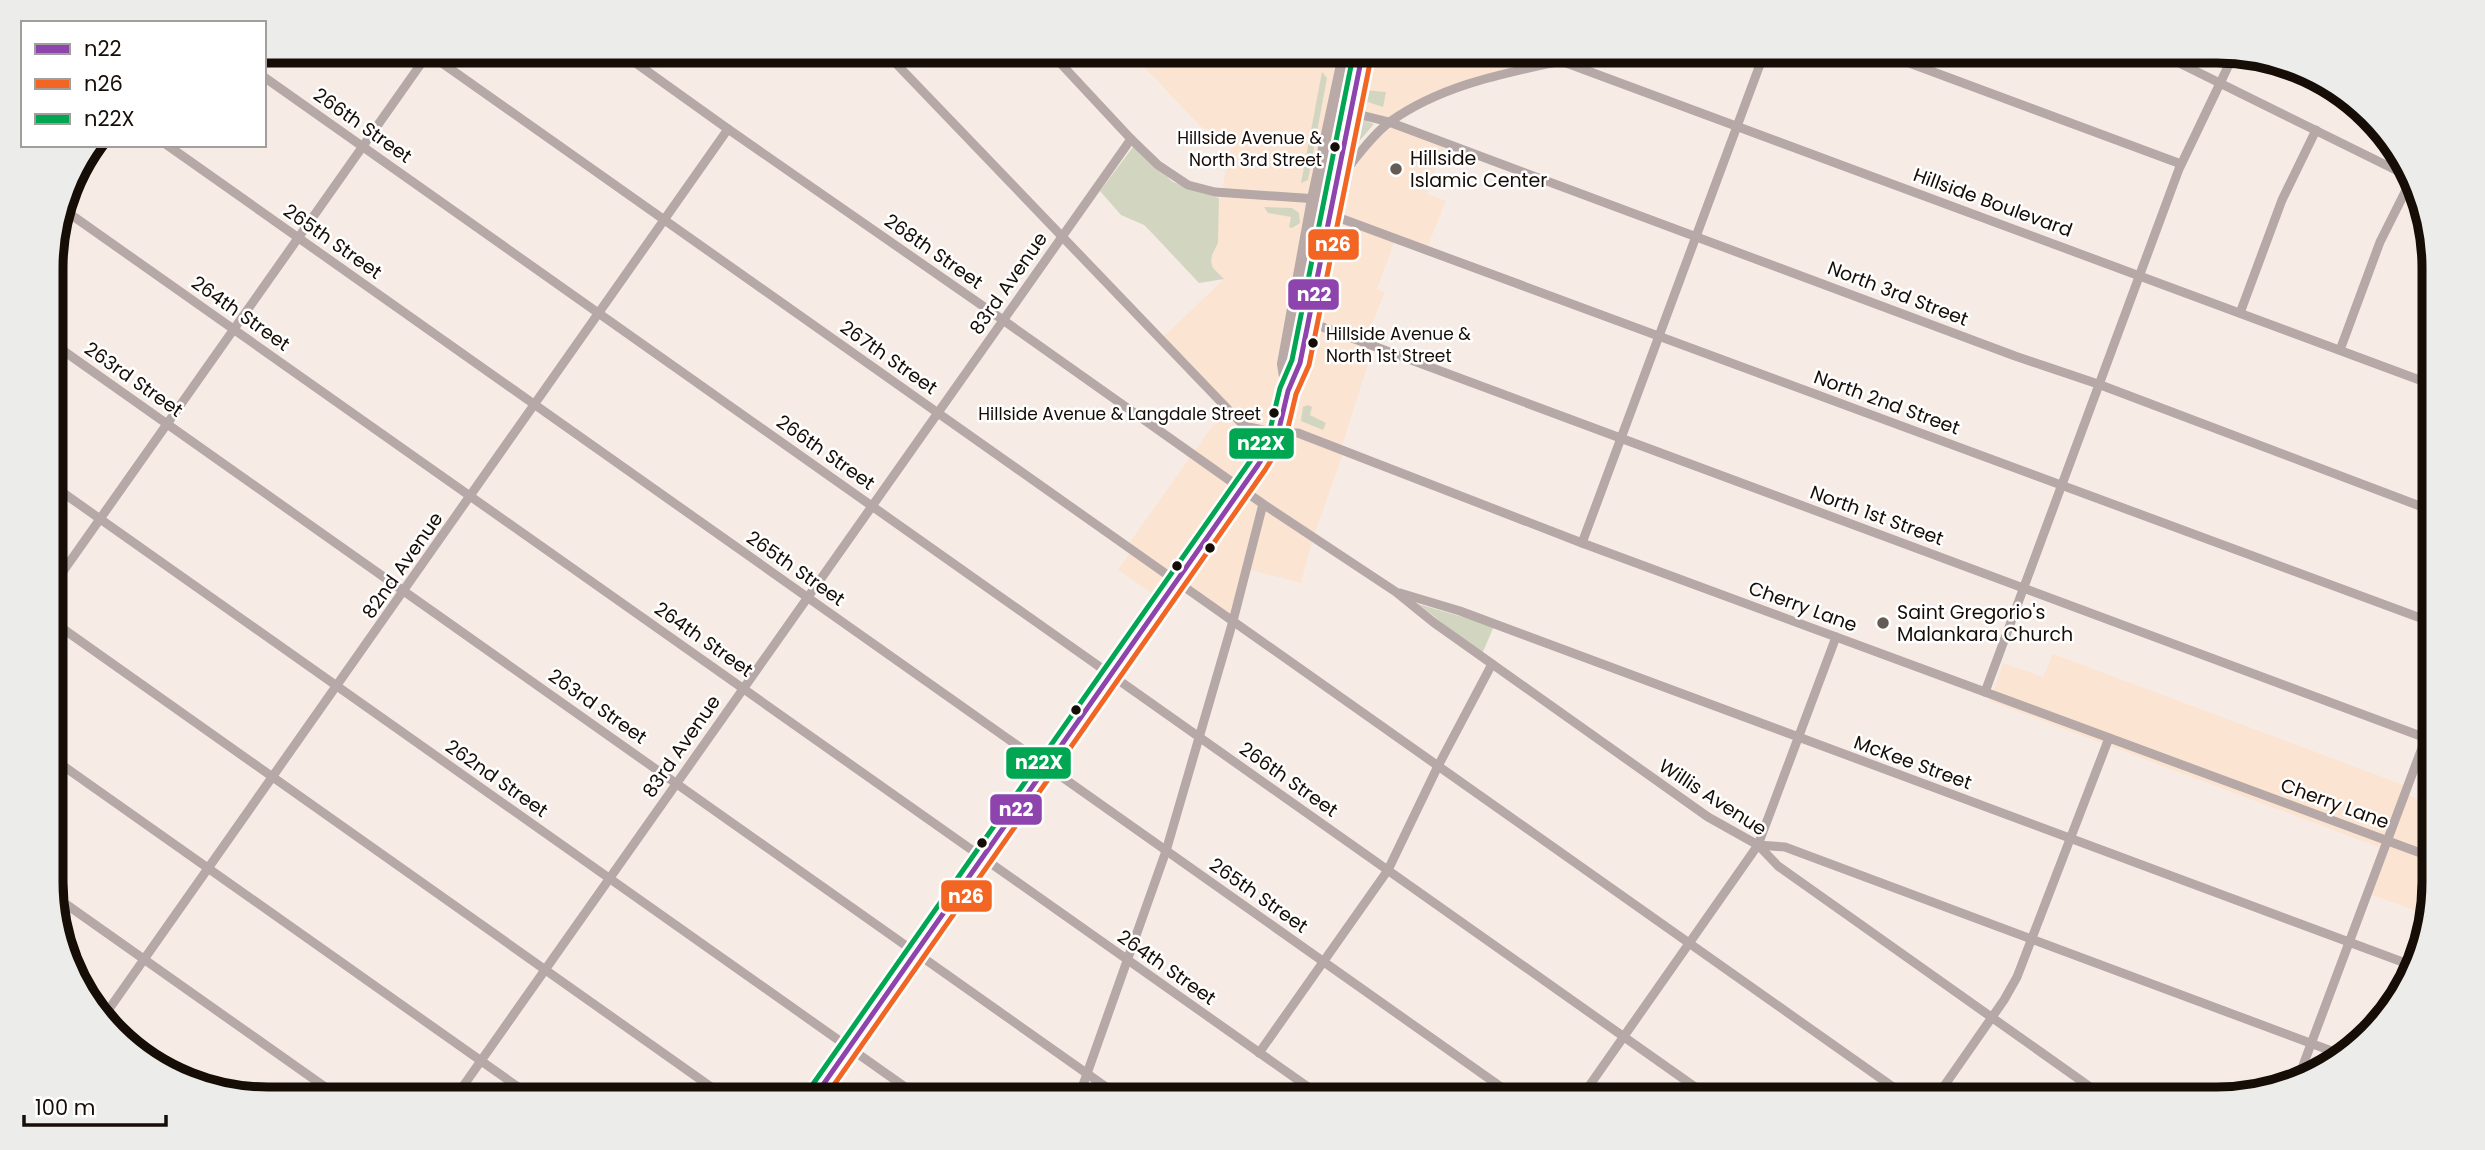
<svg xmlns="http://www.w3.org/2000/svg" width="2485" height="1150" font-family="Poppins,sans-serif">
<rect width="100%" height="100%" fill="#f6ece5"/>
<g fill="#fbe4d2">
<polygon points="1129,51 1346,51 1284,364 1288,389 1334,189 1389,122 1349,112 1363,51 1541,51 1561,61 1469,82 1390,122 1445,143 1427,194 1446,201 1426,250 1395,240 1377,289 1385,292 1365,341 1374,345 1341,449 1344,451 1313,538 1301,583 1247,569 1233,621 1177,582 1163,601 1118,570 1132,550 1127,546 1226,407 1162,338 1223,280 1204,275 1233,137 1201,127"/>
<polygon points="2053,654 2409,787 2407,795 2434,805 2434,883 2428,915 2372,895 2386,850 1990,701 2003,663 2043,677"/>
</g>
<g fill="#d2d6c0">
<polygon points="1322,72 1327,78 1308,180 1301,183"/>
<polygon points="1364,90 1386,92 1383,107 1362,100"/>
<polygon points="1356,117 1374,124 1349,153 1355,118"/>
<polygon points="1133,147 1173,182 1219,198 1218,243 1212,255 1211,262 1213,268 1224,279 1199,283 1152,233 1144,225 1121,215 1100,191"/>
<polygon points="1264,207 1292,208 1299,213 1300,223 1292,228 1289,227 1291,217 1268,213"/>
<polygon points="1308,405 1312,407 1310,415 1326,423 1323,430 1301,421 1303,407"/>
<polygon points="1418,604 1494,626 1482,654"/>
</g>
<g fill="none" stroke-linecap="round" stroke-linejoin="round">
<g stroke="#b6a8a7" stroke-width="9">
<polyline points="425,51 1910,1099"/>
<polyline points="619,51 728,129 1003,320 1263,504 1396,592 1433,622 1708,817 1758,845 1778,866 2107,1099"/>
<polyline points="884,51 1244,426 1278,433 1298,433 1582,543 2434,858"/>
<polyline points="1049,51 1131,139 1158,165 1188,185 1215,192 1332,200"/>
<polyline points="1541,51 1561,61 2433,385"/>
<polyline points="1877,51 2181,164"/>
<polyline points="2155,51 2406,175"/>
<polyline points="264,77 1712,1099"/>
<polyline points="1349,112 1389,122 2015,356 2098,384 2433,511"/>
<polyline points="167,145 1518,1099"/>
<path d="M1339,182C1349,165 1375,132 1391,121C1442,85 1502,74 1561,61"/>
<polyline points="63,209 1325,1099"/>
<polyline points="1329,214 2434,623"/>
<polyline points="2240,313 2282,200 2316,130"/>
<polyline points="1309,322 2434,741"/>
<polyline points="51,342 1123,1099"/>
<polyline points="2340,350 2380,242 2409,184"/>
<polyline points="52,485 922,1099"/>
<polyline points="1582,543 1765,51"/>
<polyline points="52,587 430,51"/>
<polyline points="1400,593 1460,611 2416,967"/>
<polyline points="52,621 728,1099"/>
<polyline points="1985,692 2179,169 2234,54"/>
<polyline points="52,758 535,1099"/>
<polyline points="1758,845 1785,847 2345,1056"/>
<polyline points="53,895 342,1099"/>
<polyline points="102,1019 728,129"/>
<polyline points="1259,1053 1388,870 1438,766 1492,664"/>
<polyline points="2299,1076 2434,716"/>
<polyline points="454,1099 1131,139"/>
<polyline points="1078,1099 1166,851 1233,621 1263,504"/>
<polyline points="1580,1099 1758,845 1836,637"/>
<polyline points="1935,1099 2004,1000 2017,977 2109,738"/>
</g>
<g stroke="#baaaa7" stroke-width="14">
<polyline points="1288,390 1284,364 1314,199 1346,51"/>
<polyline points="813,1099 1258,465 1278,433 1288,391 1300,363 1349,112 1363,51"/>
</g>
<defs>
<polyline id="bus-1" points="813,1099 1258,465 1278,433 1288,391 1300,363 1363,51"/>
<polyline id="bus-2" points="824,1099 1265,470 1286,436 1296,394 1309,365 1372,53"/>
<polyline id="bus-3" points="806,1094 1251,460 1270,430 1280,388 1292,360 1354,51"/>
</defs>
<use href="#bus-1" stroke="#fff" stroke-width="10"/>
<use href="#bus-2" stroke="#fff" stroke-width="10"/>
<use href="#bus-3" stroke="#fff" stroke-width="10"/>
<use href="#bus-1" stroke="#8e44ad" stroke-width="5"/>
<use href="#bus-2" stroke="#f26522" stroke-width="5"/>
<use href="#bus-3" stroke="#00a651" stroke-width="5"/>
</g>
<g fill="#160d07" stroke="#fff" stroke-width="2.5">
<circle cx="1335" cy="147" r="6"/>
<circle cx="1313" cy="343" r="6"/>
<circle cx="1274" cy="413" r="6"/>
<circle cx="1210" cy="548" r="6"/>
<circle cx="1177" cy="566" r="6"/>
<circle cx="1076" cy="710" r="6"/>
<circle cx="982" cy="843" r="6"/>
</g>
<g fill="#645b55" stroke="#fff" stroke-width="2.5">
<circle cx="1396" cy="169" r="7"/>
<circle cx="1883" cy="623" r="7"/>
</g>
<g text-anchor="middle" stroke-width="5" stroke-linejoin="round" paint-order="stroke">
<g font-size="17" fill="#160d07" stroke="#fff" text-anchor="end">
<text x="1322" y="144">Hillside Avenue &amp;<tspan x="1322" dy="22">North 3rd Street</tspan></text>
<text x="1326" y="340" text-anchor="start">Hillside Avenue &amp;<tspan x="1326" dy="22">North 1st Street</tspan></text>
<text x="1261" y="420">Hillside Avenue &amp; Langdale Street</text>
</g>
<g font-size="19" fill="#160d07" stroke="#fff">
<text transform="translate(363 125) rotate(35)" y="7">266th Street</text>
<text transform="translate(1993 202) rotate(20)" y="7">Hillside Boulevard</text>
<text transform="translate(333 241) rotate(35)" y="7">265th Street</text>
<text transform="translate(934 251) rotate(35)" y="7">268th Street</text>
<text transform="translate(1008 283) rotate(-55)" y="7">83rd Avenue</text>
<text transform="translate(1898 293) rotate(21)" y="7">North 3rd Street</text>
<text transform="translate(241 313) rotate(35)" y="7">264th Street</text>
<text transform="translate(889 357) rotate(35)" y="7">267th Street</text>
<text transform="translate(134 379) rotate(35)" y="7">263rd Street</text>
<text transform="translate(1887 402) rotate(20)" y="7">North 2nd Street</text>
<text transform="translate(826 452) rotate(35)" y="7">266th Street</text>
<text transform="translate(1877 515) rotate(20)" y="7">North 1st Street</text>
<text transform="translate(402 565) rotate(-55)" y="7">82nd Avenue</text>
<text transform="translate(796 568) rotate(35)" y="7">265th Street</text>
<text transform="translate(1803 606) rotate(20)" y="7">Cherry Lane</text>
<text transform="translate(704 639) rotate(35)" y="7">264th Street</text>
<text transform="translate(598 706) rotate(35)" y="7">263rd Street</text>
<text transform="translate(681 746) rotate(-55)" y="7">83rd Avenue</text>
<text transform="translate(1913 762) rotate(20)" y="7">McKee Street</text>
<text transform="translate(497 778) rotate(35)" y="7">262nd Street</text>
<text transform="translate(1289 779) rotate(35)" y="7">266th Street</text>
<text transform="translate(1713 797) rotate(33)" y="7">Willis Avenue</text>
<text transform="translate(2335 803) rotate(20)" y="7">Cherry Lane</text>
<text transform="translate(1259 895) rotate(35)" y="7">265th Street</text>
<text transform="translate(1167 967) rotate(35)" y="7">264th Street</text>
</g>
<g font-size="19" fill="#160d07" stroke="#fff" text-anchor="start">
<text x="1410" y="165">Hillside<tspan x="1410" dy="22">Islamic Center</tspan></text>
<text x="1897" y="619">Saint Gregorio's<tspan x="1897" dy="22">Malankara Church</tspan></text>
</g>
</g>
<path d="M0 0H2485V1150H0ZM268 63H2217A205 205 0 0 1 2422 268V882A205 205 0 0 1 2217 1087H268A205 205 0 0 1 63 882V268A205 205 0 0 1 268 63Z" fill="#ececeb" fill-rule="evenodd"/>
<path fill="none" stroke="#160d07" stroke-width="9" d="M268 63H2217A205 205 0 0 1 2422 268V882A205 205 0 0 1 2217 1087H268A205 205 0 0 1 63 882V268A205 205 0 0 1 268 63Z"/>
<g stroke="#fff" stroke-width="2.5">
<rect x="1307" y="228" width="53" height="33" rx="7" fill="#f26522"/>
<rect x="1287" y="278" width="53" height="33" rx="7" fill="#8e44ad"/>
<rect x="1228" y="427" width="67" height="33" rx="7" fill="#00a651"/>
<rect x="1005" y="746" width="67" height="34" rx="7" fill="#00a651"/>
<rect x="989" y="793" width="54" height="33" rx="7" fill="#8e44ad"/>
<rect x="940" y="879" width="53" height="34" rx="7" fill="#f26522"/>
</g>
<g font-size="19" text-anchor="middle" font-weight="bold" fill="#fff">
<text x="1333" y="251">n26</text>
<text x="1314" y="301">n22</text>
<text x="1261" y="450">n22X</text>
<text x="1039" y="769">n22X</text>
<text x="1016" y="816">n22</text>
<text x="966" y="903">n26</text>
</g>
<rect x="21" y="21" width="245" height="126" fill="#ffffff" stroke="#a29e9c" stroke-width="2"/>
<rect x="35" y="44" width="35" height="10" fill="#8e44ad" stroke="#a29e9c" stroke-width="2"/>
<text x="84" y="56" font-size="21" fill="#160d07">n22</text>
<rect x="35" y="79" width="35" height="10" fill="#f26522" stroke="#a29e9c" stroke-width="2"/>
<text x="84" y="91" font-size="21" fill="#160d07">n26</text>
<rect x="35" y="114" width="35" height="10" fill="#00a651" stroke="#a29e9c" stroke-width="2"/>
<text x="84" y="126" font-size="21" fill="#160d07">n22X</text>
<path d="M24 1115v10h142v-10" fill="none" stroke="#160d07" stroke-width="3.5"/>
<text x="35" y="1115" font-size="21" fill="#160d07" stroke="#ffffff" stroke-width="5" paint-order="stroke">100 m</text>
</svg>
